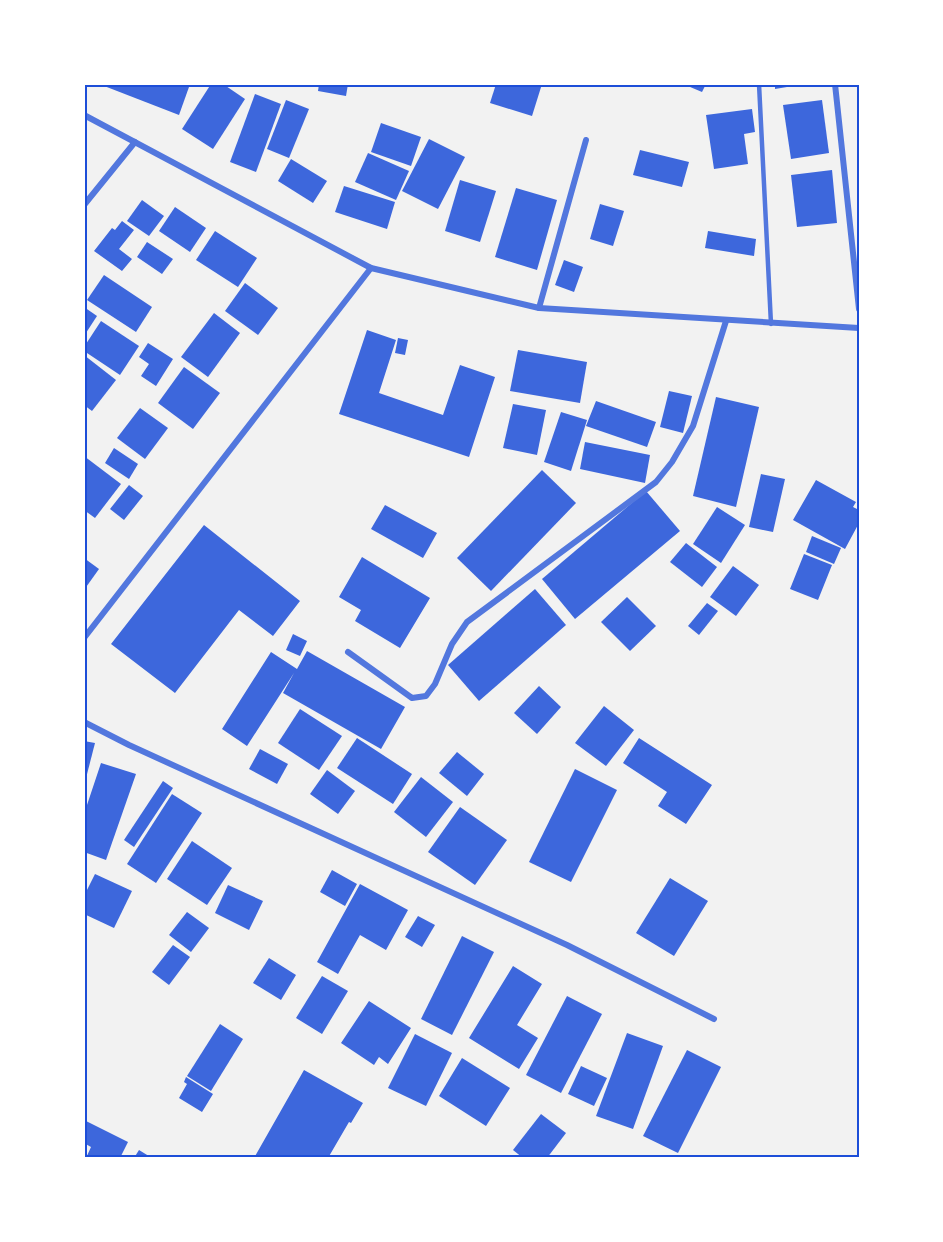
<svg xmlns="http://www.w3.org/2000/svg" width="943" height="1242" font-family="Manrope,sans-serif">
<rect width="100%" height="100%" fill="#f2f2f2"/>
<g fill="#3d67dc">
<polygon points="99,84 181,84 189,87 179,115"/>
<polygon points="211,84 223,84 245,99 213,149 182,129"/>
<polygon points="319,84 348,84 346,96 318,91"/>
<polygon points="496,84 542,84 532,116 490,103"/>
<polygon points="683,84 706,84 702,92"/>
<polygon points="775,84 799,84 799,85 775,89"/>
<polygon points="255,94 281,104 256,172 230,162"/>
<polygon points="286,100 309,109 289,158 267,149"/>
<polygon points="822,100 829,153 791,159 783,105"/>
<polygon points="752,109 755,132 744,134 748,164 714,169 706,115"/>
<polygon points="381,123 421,137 411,166 371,152"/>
<polygon points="429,139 465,157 438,209 402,191"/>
<polygon points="640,150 689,162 682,187 633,175"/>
<polygon points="368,153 409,171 396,200 355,182"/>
<polygon points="291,159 327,181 313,203 278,181"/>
<polygon points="832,170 837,223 797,227 791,175"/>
<polygon points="460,180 496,191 480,242 445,231"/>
<polygon points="344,186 395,202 387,229 335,212"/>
<polygon points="516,188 557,200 537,270 495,257"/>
<polygon points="142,200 164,216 149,236 127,221"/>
<polygon points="600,204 624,211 613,246 590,239"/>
<polygon points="175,207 206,228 190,252 159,231"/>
<polygon points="122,221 134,230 119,249 132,259 122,271 94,251 112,228 115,230"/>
<polygon points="215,231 257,258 238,287 196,260"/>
<polygon points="708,231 756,239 754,256 705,248"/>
<polygon points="147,242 173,259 162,274 137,257"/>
<polygon points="564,260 583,267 574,292 555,285"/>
<polygon points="104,275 152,307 136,332 87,300"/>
<polygon points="245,283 278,308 258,335 225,311"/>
<polygon points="84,307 97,316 84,336"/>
<polygon points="214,313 240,333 208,377 181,357"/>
<polygon points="101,321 139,346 120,375 84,351 84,347"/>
<polygon points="367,330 396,340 379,393 443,415 460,365 495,377 469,457 339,414"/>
<polygon points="398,338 408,340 405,355 395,353"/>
<polygon points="148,343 173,359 156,386 141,376 149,364 139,357"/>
<polygon points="518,350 587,362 580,403 510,391"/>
<polygon points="84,355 116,380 92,411 84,405"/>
<polygon points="184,367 220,393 193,429 158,403"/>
<polygon points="669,391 692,396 683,433 660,427"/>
<polygon points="716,397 759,407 736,507 693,496"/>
<polygon points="596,401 656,422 647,447 586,426"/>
<polygon points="513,404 546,410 537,455 503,448"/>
<polygon points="140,408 168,428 145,459 117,438"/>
<polygon points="561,412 587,420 571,471 544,462"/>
<polygon points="585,442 650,455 645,483 580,469"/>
<polygon points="114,448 138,464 129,479 105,463"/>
<polygon points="84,456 121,484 95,518 84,510"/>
<polygon points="542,470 576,503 491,591 457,558"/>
<polygon points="761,474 785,479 773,532 749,527"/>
<polygon points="816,480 856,502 853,507 859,510 859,523 845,549 793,520"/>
<polygon points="129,485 143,496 124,520 110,509"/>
<polygon points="646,491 680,531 575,619 542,579"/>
<polygon points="385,505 437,533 423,558 371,529"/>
<polygon points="717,507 745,525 721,563 693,544"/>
<polygon points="204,525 300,601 273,636 239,610 175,693 111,644"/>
<polygon points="812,536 841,548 834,564 806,552"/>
<polygon points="686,543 717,567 702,587 670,562"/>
<polygon points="804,554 832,565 818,600 790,589"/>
<polygon points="362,557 430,598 400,648 355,621 361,610 339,597"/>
<polygon points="84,558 99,569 84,590"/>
<polygon points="733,566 759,585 736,616 710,597"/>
<polygon points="535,589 566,625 479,701 448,665"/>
<polygon points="627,597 656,626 630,651 601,622"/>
<polygon points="707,603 718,611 699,635 688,626"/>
<polygon points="293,634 307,641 300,656 286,650"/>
<polygon points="307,651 405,707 381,749 283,693 294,673 247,746 222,729 271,652 297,669"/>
<polygon points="539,686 561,707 537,734 514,713"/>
<polygon points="604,706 634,730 606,766 575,743"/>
<polygon points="300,709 342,736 319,770 278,743"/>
<polygon points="357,738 412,774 393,804 337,768"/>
<polygon points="639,738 712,785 686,824 658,806 667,792 623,763"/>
<polygon points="84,741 95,743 85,782 84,782"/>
<polygon points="260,749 288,764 277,784 249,769"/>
<polygon points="457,752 484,774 467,796 439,773"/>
<polygon points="101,763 136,774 106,860 84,852 84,814"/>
<polygon points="575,769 617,790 571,882 529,862"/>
<polygon points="327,770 355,791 338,814 310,794"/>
<polygon points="421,777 453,802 426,837 394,812"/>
<polygon points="163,781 173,788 134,847 124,840"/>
<polygon points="172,794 202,813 156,883 127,864"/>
<polygon points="460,807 507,840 475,885 428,852"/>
<polygon points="192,841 232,868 207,905 167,879"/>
<polygon points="332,870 357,884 345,906 320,892"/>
<polygon points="95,874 132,891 114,928 84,914 84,896"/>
<polygon points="670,878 708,901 674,956 636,933"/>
<polygon points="360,884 408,910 386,950 360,935 338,974 317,962"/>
<polygon points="228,885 263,901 249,930 215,913"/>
<polygon points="187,912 209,928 191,952 169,935"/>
<polygon points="418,916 435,925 422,947 405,937"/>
<polygon points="462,936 494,952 452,1035 421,1019"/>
<polygon points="173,945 190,957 169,985 152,972"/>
<polygon points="269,958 296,975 281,1000 253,983"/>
<polygon points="513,966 542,984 517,1025 538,1038 519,1069 469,1038"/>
<polygon points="322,976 348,991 322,1034 296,1018"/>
<polygon points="567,996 602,1014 561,1093 526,1075"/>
<polygon points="369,1001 411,1028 388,1064 379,1057 374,1065 341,1043"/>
<polygon points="220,1024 243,1039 211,1091 187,1076"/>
<polygon points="627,1033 663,1046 633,1129 596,1116"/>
<polygon points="415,1034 452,1053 426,1106 388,1088"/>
<polygon points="687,1050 721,1067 678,1153 643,1136"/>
<polygon points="462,1058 510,1088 486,1126 439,1096"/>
<polygon points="581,1066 607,1078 594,1106 568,1094"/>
<polygon points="304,1070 363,1103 351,1123 349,1122 328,1158 254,1158"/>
<polygon points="186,1077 213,1094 202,1112 179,1098 187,1084 184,1082"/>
<polygon points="541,1114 566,1133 547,1158 523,1158 513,1150"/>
<polygon points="84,1120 128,1142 120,1158 86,1158 91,1147 84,1143"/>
<polygon points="139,1150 152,1158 134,1158"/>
</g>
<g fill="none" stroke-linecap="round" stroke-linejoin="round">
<polyline stroke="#5277de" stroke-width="4.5" points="759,84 771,324"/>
<g stroke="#5277de" stroke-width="6">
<polyline points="835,84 859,309"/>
<polyline points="84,115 371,268 539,308 859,328"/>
<polyline points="84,205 135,142"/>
<polyline points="539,308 586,140"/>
<polyline points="84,638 371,268"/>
<polyline points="348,652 412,698 426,696 435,684 452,644 467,622 656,482 672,462 693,426 726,321"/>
<polyline points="84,722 129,745 567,945 714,1019"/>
</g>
</g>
<rect width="943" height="1242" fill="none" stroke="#ffffff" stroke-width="171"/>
<rect x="86" y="86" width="772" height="1070" fill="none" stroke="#1d4ed8" stroke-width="2"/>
</svg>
